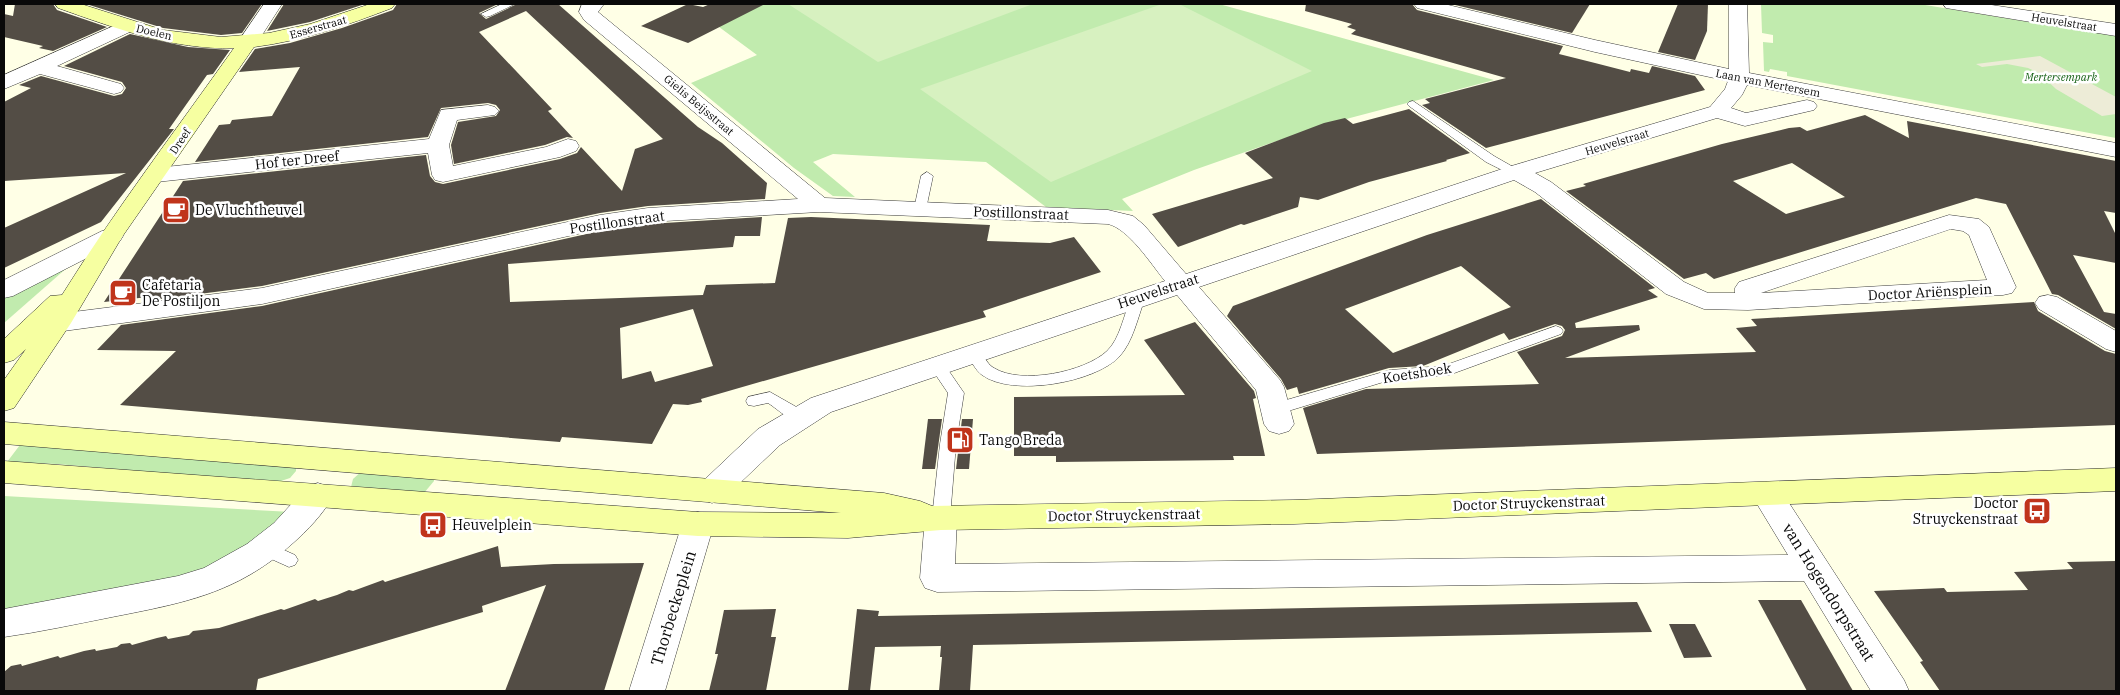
<svg xmlns="http://www.w3.org/2000/svg" width="2120" height="695" font-family="'IBM Plex Serif',serif">
<rect width="100%" height="100%" fill="#ffffe6"/>
<g fill="#c1ebae">
<polygon points="758,4 1219,4 1494,80 1350,118 1268,144 1194,170 1122,199 1133,211 1046,207 986,162 833,154 813,162 855,197 833,196 794,168 691,83 757,55 715,24 748,6"/>
<polygon points="1761,4 1919,4 2116,36 2116,138 1787,76 1787,72 1770,69 1769,72 1764,71 1763,42 1773,43 1773,35 1762,33"/>
<polygon points="77,259 4,323 4,297"/>
<polygon points="23,441 296,468 296,471 290,478 275,483 57,464 7,462"/>
<polygon points="362,471 434,478 434,481 424,493 351,487 353,479"/>
<polygon points="4,496 292,512 223,568 4,617"/>
</g>
<g fill="#d7f1c0">
<polygon points="788,4 1033,4 878,62"/>
<polygon points="1162,4 1179,4 1312,71 1051,182 920,89"/>
</g>
<polygon fill="#edecd7" points="2040,56 2116,97 2116,114 2102,116 2056,89 2039,73 2028,68 2007,64 1982,67 1976,64"/>
<g fill="#534d45" fill-rule="evenodd">
<polygon points="15,4 53,4 57,10 107,27 53,51 39,48 43,46 4,37 4,14 13,16"/>
<polygon points="86,4 262,4 242,33 221,35 163,28"/>
<polygon points="284,4 365,4 310,22 267,31"/>
<polygon points="397,4 498,4 479,13 486,19 517,4 558,4 698,127 722,143 767,183 765,199 648,206 600,213 262,286 144,301 148,297 104,302 183,181 426,155 430,176 435,182 443,184 560,159 577,153 581,147 622,191 635,149 663,139 526,11 479,32 552,109 548,111 573,138 567,137 545,145 454,164 451,145 458,122 496,116 500,110 496,105 488,103 441,108 428,137 195,162 219,125 230,124 232,120 272,116 300,67 239,72 255,49 290,43 342,28 393,10"/>
<polygon points="688,4 703,7 710,4 765,4 688,43 641,26"/>
<polygon points="1306,4 1412,4 1417,10 1563,46 1559,54 1595,63 1630,72 1631,69 1649,73 1652,66 1695,76 1705,90 1486,148 1422,105 1430,103 1425,99 1506,78 1351,34 1356,30 1347,27 1352,24 1305,11"/>
<polygon points="1451,4 1590,4 1572,33"/>
<polygon points="1678,4 1708,4 1707,31 1695,60 1658,52"/>
<polygon points="130,34 188,47 230,50 213,74 207,75 169,129 174,129 101,222 4,268 4,228 126,173 4,181 4,102 31,88 19,85 41,76 114,96 122,94 126,88 122,82 64,66"/>
<polygon points="1409,109 1470,153 1446,160 1447,161 1369,182 1318,200 1300,197 1298,207 1244,225 1241,224 1178,247 1152,214 1273,178 1245,153 1324,123 1345,118 1353,124"/>
<path d="M1865,115L1909,138L1907,121L2116,161V213L2104,211L2116,235V263L2073,255L2104,312L2116,314V329L2058,295L2052,294L2006,204L1976,198L1714,279L1706,273L1684,279L1566,191L1586,186L1583,184L1722,144L1789,128L1800,127L1807,131ZM1792,163L1845,197L1786,214L1733,181Z"/>
<path d="M1541,199L1655,288L1648,290L1658,297L1575,323L1576,328L1639,325L1640,330L1565,358L1756,352L1736,328L1757,326L1751,319L2034,302L2038,311L2105,351L2116,354V425L1317,454L1303,408L1366,389L1539,384L1517,352L1562,336L1565,330L1562,326L1555,324L1509,340L1504,333L1423,366L1389,368L1299,394L1297,387L1287,390L1281,379L1227,316L1233,306L1427,235ZM1461,266L1511,307L1393,353L1345,309Z"/>
<path d="M762,217L760,236H735L733,247L508,264L510,302L703,295L706,285L775,283L788,218L811,217L990,225L987,241L1050,243L1074,237L1101,272L983,311L986,317L701,399L702,402L688,405L673,404L652,444L562,437L560,442L120,405L176,351L97,350L121,325L262,306L600,231L648,224ZM693,309L713,366L655,382L651,371L622,379L620,328Z"/>
<polygon points="1195,322 1254,391 1256,398 1253,399 1265,456 1233,456 1234,460 1056,462 1056,456 1014,456 1014,397 1185,395 1144,340"/>
<polygon points="928,419 942,419 935,469 922,469"/>
<polygon points="962,419 973,419 969,469 956,469"/>
<polygon points="498,546 501,567 554,564 644,563 604,691 505,691 546,585 482,606 483,612 258,679 256,691 4,691 4,672 11,666 21,664 22,666 58,656 60,658 84,651 95,649 96,651 117,647 121,644 130,643 132,645 157,638 166,636 168,639 189,635 193,631 219,628 281,609 284,610 315,599 318,601 337,595 349,590 353,591 383,580 385,582"/>
<polygon points="2116,561 2116,691 1940,691 1920,662 1923,661 1874,591 1944,588 1947,592 2028,590 2014,572 2073,569 2067,562"/>
<polygon points="1758,600 1801,600 1853,691 1807,691"/>
<polygon points="1637,602 1652,632 973,645 970,691 939,691 942,657 940,657 941,646 875,647 870,691 848,691 857,609 879,611 878,616"/>
<polygon points="776,609 771,637 776,637 766,691 709,691 718,654 715,654 724,610"/>
<polygon points="1669,624 1695,624 1712,657 1684,658"/>
</g>
<g fill="none" stroke-linecap="round" stroke-linejoin="round">
<defs>
<g id="lane">
<polygon points="502,4 515,4 490,16 486,17 481,14"/>
<polygon points="1413,101 1494,156 1522,172 1516,176 1512,175 1486,162 1409,106 1407,104 1409,102"/>
<polygon points="927,172 933,176 926,209 920,213 914,209 921,176"/>
<path d="M1138,294L1143,295L1145,298C1138,317 1133,342 1119,357C1094,383 1012,397 982,375C975,370 971,360 966,353L969,349C983,345 983,362 994,368C1021,385 1085,372 1107,351C1120,339 1124,314 1131,298L1133,295Z"/>
<polygon points="1556,326 1561,328 1563,331 1561,334 1449,375 1390,380 1275,415 1269,413 1267,409 1269,405 1390,370 1443,366"/>
<polygon points="937,360 942,361 964,393 956,444 950,518 947,523 941,525 935,523 932,518 940,444 948,393 929,365 932,361"/>
<path d="M770,392L807,413L809,417L807,421C793,425 779,410 768,403L754,406L748,405L746,401L748,397Z"/>
<polygon points="264,541 295,555 298,560 295,565 289,567 258,553 255,548 258,543"/>
</g>
<g id="street">
<polygon points="264,4 282,4 255,46 248,48 241,46 238,42"/>
<path d="M582,4H604L598,12L825,198L1108,210L1133,216L1144,225L1186,274L1508,167L1710,107L1725,89L1728,81L1595,52L1417,8L1414,4H1444L1595,40L1729,69V4H1747L1749,73L2116,143V157L1747,85L1742,95L1731,108L1746,113L1807,100L1814,102L1817,106L1814,110L1745,126L1717,118L1535,173L1551,182L1684,282L1708,293H1735V288L1739,282L1949,215L1979,219L1989,227L2016,287L2012,293L2003,295L1748,310L1704,309L1666,294L1535,192L1514,180L1199,287L1280,380L1284,387L1294,424L1289,431L1279,434L1269,431L1264,424L1256,390L1177,295L831,412L780,445L723,499L712,503L701,499L696,491L701,483L758,429L811,398L1165,281C1151,264 1129,229 1108,224L819,212L648,222L600,229L262,304L34,335L24,332L21,326L24,320L34,317L262,288L600,215L648,208L798,199L584,20L579,12ZM1951,229L1963,231L1969,235L1987,280L1761,293Z"/>
<polygon points="1943,4 1985,4 2116,24 2116,36 1952,9 1946,8"/>
<polygon points="127,20 134,22 136,26 134,30 57,66 121,84 124,88 121,92 114,94 40,74 4,89 4,75"/>
<polygon points="488,105 495,107 499,111 495,115 457,120 449,145 453,166 546,147 568,139 576,141 579,146 576,151 560,157 443,182 435,180 432,175 428,153 156,182 148,180 145,175 148,170 156,168 429,139 441,110"/>
<polygon points="111,229 120,231 123,236 120,241 13,296 4,298 4,280 102,231"/>
<polygon points="2048,295 2057,297 2116,331 2116,352 2106,349 2039,309 2035,303 2039,297"/>
<polygon points="1767,482 1778,486 1904,680 1909,691 1871,691 1804,581 937,592 925,588 920,578 925,518 930,509 941,506 952,509 957,518 955,564 1788,555 1751,494 1756,486"/>
<path d="M318,483L329,487L334,495C323,514 308,530 292,544C236,594 183,603 112,617C76,624 40,632 4,637V609L178,576L204,568L247,544L274,523L307,487Z"/>
<polygon points="698,512 709,515 714,524 665,691 629,691 682,524 687,515"/>
</g>
<g id="secondary">
<path d="M55,4H81L163,30L221,37L269,33L310,24L370,4H395L392,8C348,25 302,41 254,47L122,237L71,323L14,408L4,411V380L26,349L14,360L4,363V339L50,296L62,295C115,210 176,130 234,48C172,50 115,28 58,8Z"/>
<polygon points="4,422 884,493 920,501 932,506 1294,500 2116,468 2116,491 1294,524 941,530 848,538 698,536 4,483 4,461 698,512 841,513 4,444"/>
</g>
</defs>
<use href="#lane" stroke="#3c3c3c" stroke-width="1"/>
<use href="#street" stroke="#3c3c3c" stroke-width="1"/>
<use href="#secondary" stroke="#2b2b2b" stroke-width="1"/>
<use href="#lane" fill="#fff" fill-rule="evenodd"/>
<use href="#street" fill="#fff" fill-rule="evenodd"/>
<use href="#secondary" fill="#f6ffa1" fill-rule="evenodd"/>
</g>
<defs>
<symbol id="cafe-square" viewBox="-11 -11 22 22"><rect x="-9" y="-9" width="18" height="18" rx="4" fill="#c0341b" stroke="#fff"/><path d="M-5.5-4.5H6V0H3Q3 3.5 0 3.5H-2.5Q-5.5 3.5-5.5 0ZM3-3.2v2h1.7v-2ZM-6 4.5H4V6H-6Z" fill="#fff"/></symbol>
<symbol id="fuel-square" viewBox="-11 -11 22 22"><rect x="-9" y="-9" width="18" height="18" rx="4" fill="#c0341b" stroke="#fff"/><path d="M-5.5-6h7V0h2V4h1.3V-2.5L3-4.5l.8-.8L6-3V5H2.5V1h-1V6h-7ZM-4.2-4.7v3.2H.2V-4.7Z" fill="#fff"/></symbol>
<symbol id="bus-square" viewBox="-11 -11 22 22"><rect x="-9" y="-9" width="18" height="18" rx="4" fill="#c0341b" stroke="#fff"/><path d="M-5-6H5V4H4V6H2V4H-2V6H-4V4H-5ZM-3.5-4V0h7V-4ZM-3.5 1.2v1.5H-2V1.2ZM2 1.2v1.5H3.5V1.2Z" fill="#fff"/></symbol>
</defs>
<g fill-rule="evenodd">
<use href="#cafe-square" x="160" y="194" width="32" height="32"/>
<use href="#cafe-square" x="107" y="277" width="32" height="32"/>
<use href="#fuel-square" x="944" y="424" width="32" height="32"/>
<use href="#bus-square" x="2021" y="495" width="32" height="32"/>
<use href="#bus-square" x="417" y="509" width="32" height="32"/>
</g>
<g text-anchor="middle" stroke-width="5" stroke-linejoin="round" paint-order="stroke">
<g font-size="11" fill="#090909" stroke="#fff">
<text transform="translate(2064 22) rotate(9)" y="4">Heuvelstraat</text>
<text transform="translate(318 27) rotate(-16)" y="4">Esserstraat</text>
<text transform="translate(154 32) rotate(13)" y="4">Doelen</text>
<text transform="translate(1768 83) rotate(11)" y="4">Laan van Mertersem</text>
<text transform="translate(699 105) rotate(40)" y="4">Gielis Beijsstraat</text>
<text transform="translate(180 141) rotate(-56)" y="4">Dreef</text>
<text transform="translate(1617 142) rotate(-17)" y="4">Heuvelstraat</text>
</g>
<g font-size="11" font-style="italic" fill="#186318" stroke="#fff">
<text x="2061" y="81">Mertersempark</text>
</g>
<g font-size="14" fill="#090909" stroke="#fff">
<text transform="translate(297 160) rotate(-6)" y="5">Hof ter Dreef</text>
<text transform="translate(1021 213) rotate(2)" y="5">Postillonstraat</text>
<text transform="translate(617 222) rotate(-8)" y="5">Postillonstraat</text>
<text transform="translate(1158 291) rotate(-18)" y="5">Heuvelstraat</text>
<text transform="translate(1930 292) rotate(-3)" y="5">Doctor Ariënsplein</text>
<text transform="translate(1417 373) rotate(-9)" y="5">Koetshoek</text>
<text transform="translate(1529 503) rotate(-2)" y="5">Doctor Struyckenstraat</text>
<text transform="translate(1124 515) rotate(-1)" y="5">Doctor Struyckenstraat</text>
</g>
<g font-size="14" fill="#090909" stroke="#fff" text-anchor="start">
<text x="195" y="215">De Vluchtheuvel</text>
<text x="142" y="290">Cafetaria<tspan x="142" dy="16">De Postiljon</tspan></text>
<text x="979" y="445">Tango Breda</text>
<text x="2018" y="508" text-anchor="end">Doctor<tspan x="2018" dy="16">Struyckenstraat</tspan></text>
<text x="452" y="530">Heuvelplein</text>
</g>
<g font-size="16" fill="#090909" stroke="#fff">
<text transform="translate(1829 592) rotate(58)" y="6">van Hogendorpstraat</text>
<text transform="translate(673 608) rotate(-73)" y="6">Thorbeckeplein</text>
</g>
</g>
<rect width="2120" height="695" fill="none" stroke="#090909" stroke-width="10"/>
</svg>
